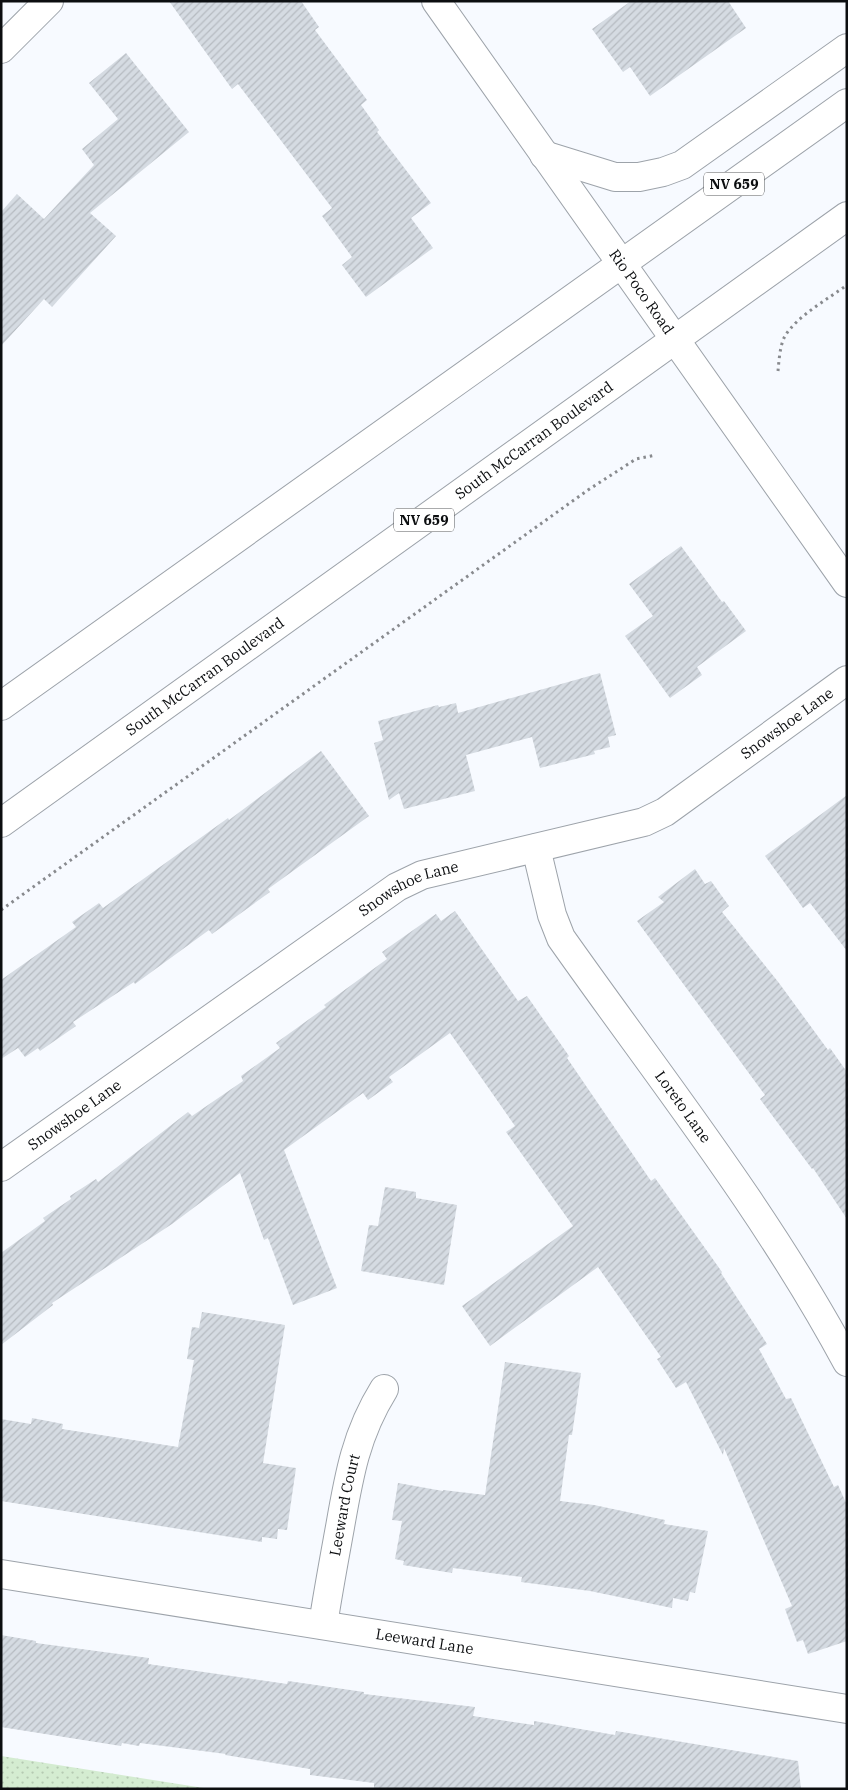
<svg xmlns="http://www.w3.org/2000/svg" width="848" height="1790" font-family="'IBM Plex Serif',serif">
<defs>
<pattern id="grass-dots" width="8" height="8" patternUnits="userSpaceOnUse" patternTransform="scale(1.25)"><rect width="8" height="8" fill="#d4ecd1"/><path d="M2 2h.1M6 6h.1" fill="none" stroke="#b5c9b2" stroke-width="1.8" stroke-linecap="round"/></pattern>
<pattern id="building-hatch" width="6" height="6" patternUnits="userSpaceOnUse" patternTransform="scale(1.25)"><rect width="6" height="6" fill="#d5dbe2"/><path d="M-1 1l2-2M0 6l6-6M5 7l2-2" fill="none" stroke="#b6bbc1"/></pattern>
</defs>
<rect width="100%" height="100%" fill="#f7faff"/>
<polygon fill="url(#grass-dots)" points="1,1756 210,1789 1,1789"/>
<g fill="url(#building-hatch)">
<polygon points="169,1 301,1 319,27 315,30 367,100 361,105 379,130 377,132 431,203 411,218 433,248 366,297 342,265 352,257 322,216 332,208 238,84 232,89"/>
<polygon points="631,1 728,1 746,28 650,96 630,67 623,72 592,29"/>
<polygon points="126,53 189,132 90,213 116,236 52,307 44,299 1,346 1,212 17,194 44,219 94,165 82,149 118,119 89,83"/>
<polygon points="681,546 722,602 724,601 746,631 697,667 702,675 670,698 625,636 653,616 629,584"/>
<polygon points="600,673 616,735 608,737 610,747 594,751 595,754 540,768 532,737 466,755 475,791 404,809 399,793 389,800 374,743 383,740 378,721 438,705 439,707 456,703 458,713"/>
<polygon points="321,751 369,816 268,889 270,892 212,934 209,930 135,984 134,982 73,1022 76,1026 40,1051 38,1048 25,1057 18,1048 1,1059 1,980 76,927 72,922 99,903 103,908 228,818 229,820"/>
<polygon points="847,795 847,951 810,903 803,908 765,856"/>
<polygon points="695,869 705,884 711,881 729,906 722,912 779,983 828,1050 830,1048 847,1072 847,1219 813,1168 812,1169 760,1099 765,1095 637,921 664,902 658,897"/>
<polygon points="455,911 518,1001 527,996 569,1056 567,1058 651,1181 655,1178 722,1272 721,1273 767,1344 759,1349 786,1399 791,1398 834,1487 838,1485 847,1505 847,1641 808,1654 803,1640 797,1642 785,1609 792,1606 724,1448 723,1455 686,1382 676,1388 657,1359 661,1357 598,1267 490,1346 462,1306 573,1226 506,1132 515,1126 450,1033 389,1077 393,1082 368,1100 363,1093 284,1150 337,1288 293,1305 268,1238 264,1240 240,1173 172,1224 52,1303 53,1305 1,1345 1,1253 45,1221 43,1218 71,1199 70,1196 96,1179 98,1182 188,1112 192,1116 243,1081 241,1076 280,1048 276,1043 326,1007 324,1005 387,959 382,952 436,914 441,921"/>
<polygon points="385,1187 416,1192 416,1198 457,1205 444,1285 361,1271 369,1225 378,1226"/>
<polygon points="202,1312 285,1325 263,1463 296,1468 287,1530 278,1529 277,1539 262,1537 262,1542 1,1501 1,1419 31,1424 32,1418 63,1424 62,1429 178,1447 194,1360 187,1359 192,1327 199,1328"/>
<polygon points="505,1362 581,1373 572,1435 569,1435 560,1501 594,1505 665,1520 664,1524 708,1531 695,1593 690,1592 688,1601 673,1598 672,1608 590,1591 521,1582 522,1577 453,1568 452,1573 403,1565 404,1561 395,1559 402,1521 392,1520 398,1483 443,1491 443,1490 485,1495"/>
<polygon points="1,1635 36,1641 36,1643 149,1658 148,1664 287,1684 288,1681 364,1692 364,1694 475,1707 473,1716 534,1725 534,1721 615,1735 616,1731 798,1761 801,1789 374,1789 374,1783 310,1775 310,1769 225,1755 226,1754 140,1743 139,1746 122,1743 121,1746 1,1727"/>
</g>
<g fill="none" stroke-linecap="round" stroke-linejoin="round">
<defs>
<g id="minor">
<path id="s1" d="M436,1L847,583"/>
<polyline points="1,49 49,1"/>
<path id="s2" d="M536,848L552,915L561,938C659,1077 766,1211 847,1362"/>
<path id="s3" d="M1,1167L397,887L422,875L644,822L665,812L847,680"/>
<path id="s4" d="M1,1574L847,1709"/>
<path id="s5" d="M323,1625C328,1592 334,1560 340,1527C349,1475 356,1434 384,1389"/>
</g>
<g id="major">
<polyline points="544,155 615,177 639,177 663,172 682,165 847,48"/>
<polyline points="1,706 847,103"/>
<path id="s6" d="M1,823L847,216"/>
</g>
</defs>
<use href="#minor" stroke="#9da3aa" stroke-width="30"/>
<use href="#major" stroke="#9da3aa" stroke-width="30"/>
<g stroke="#888a8e" stroke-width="3" stroke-dasharray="2.5 4" stroke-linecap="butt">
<path d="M778,371C779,360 780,345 785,336C797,316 828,299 847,285"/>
<polyline points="1,910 588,490 636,459 656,455"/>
</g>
<use href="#minor" stroke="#fff" stroke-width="28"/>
<use href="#major" stroke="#fff" stroke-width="28"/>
</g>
<g text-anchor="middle" stroke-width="4" stroke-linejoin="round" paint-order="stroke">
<g fill="#fff" stroke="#555658" stroke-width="1">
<rect x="704" y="172.5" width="60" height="23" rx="4"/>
<rect x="394" y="508.5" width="60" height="23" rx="4"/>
</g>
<g font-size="14" font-weight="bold" fill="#0c0e10">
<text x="734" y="189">NV 659</text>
<text x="424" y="525">NV 659</text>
</g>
<g font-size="15" fill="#0c0e10" stroke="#fff">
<text dy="5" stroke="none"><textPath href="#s1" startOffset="356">Rio Poco Road</textPath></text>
<text dy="5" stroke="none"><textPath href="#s6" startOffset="656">South McCarran Boulevard</textPath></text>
<text dy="5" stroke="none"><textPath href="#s6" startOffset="251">South McCarran Boulevard</textPath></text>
<text dy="5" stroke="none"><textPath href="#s3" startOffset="915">Snowshoe Lane</textPath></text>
<text dy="5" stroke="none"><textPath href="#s3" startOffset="495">Snowshoe Lane</textPath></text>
<text dy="5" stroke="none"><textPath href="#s2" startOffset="302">Loreto Lane</textPath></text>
<text dy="5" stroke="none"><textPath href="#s3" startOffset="90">Snowshoe Lane</textPath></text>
<text dy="5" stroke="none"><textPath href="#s5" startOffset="122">Leeward Court</textPath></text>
<text dy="5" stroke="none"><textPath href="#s4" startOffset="429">Leeward Lane</textPath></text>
</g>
</g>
<rect width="848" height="1790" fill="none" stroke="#0c0e10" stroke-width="5"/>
</svg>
